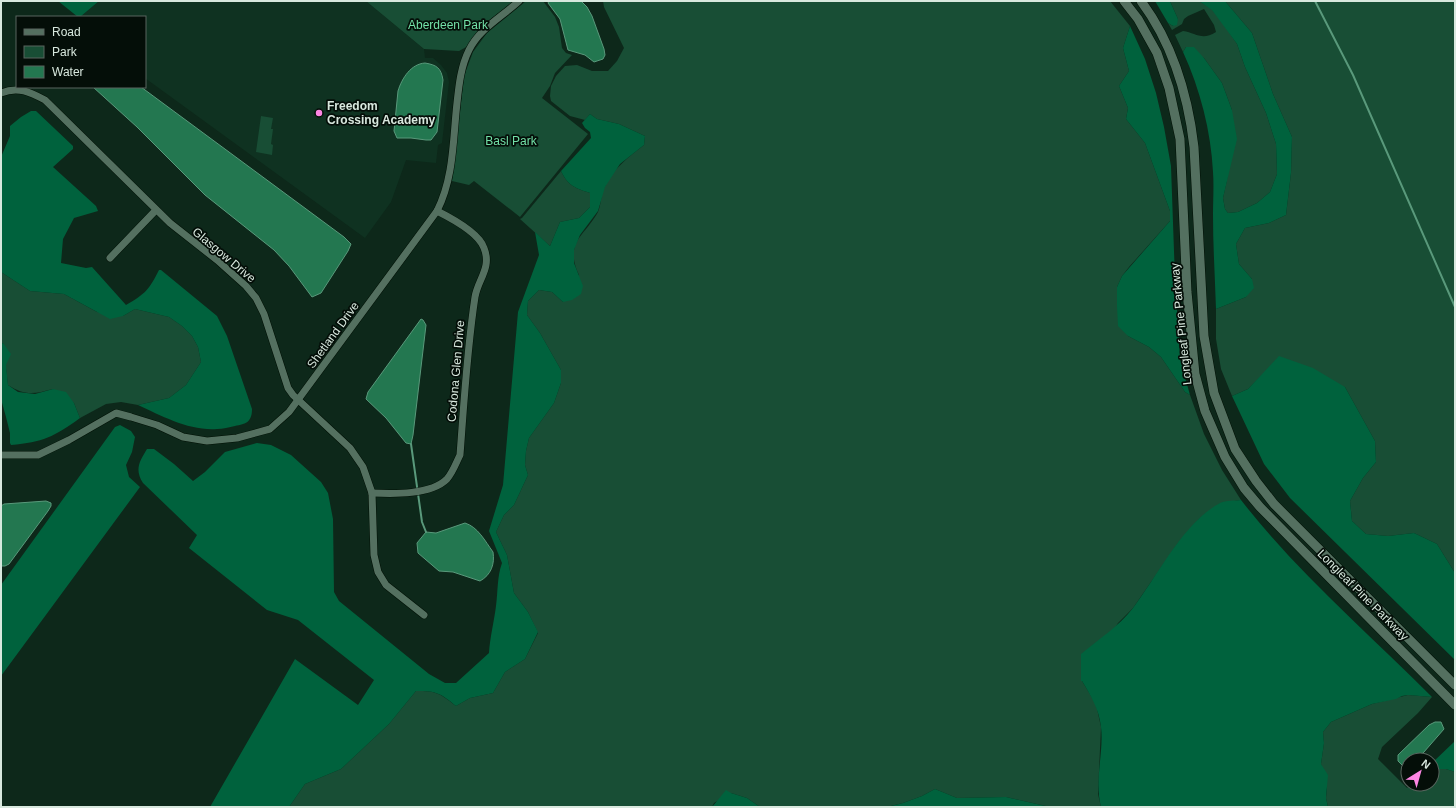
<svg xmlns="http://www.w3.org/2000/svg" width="1456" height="808" font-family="Helvetica,sans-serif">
<rect width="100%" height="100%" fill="#0d281a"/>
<polygon fill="#0f3221" points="99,1 366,1 424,49 425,58 433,58 441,65 447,73 449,82 442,143 438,145 436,163 406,160 391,202 365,238 145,78 145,17 80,17"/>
<g fill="#184e35">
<polygon points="366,1 515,1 487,22 475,36 468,46 459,51 424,49"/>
<polygon points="526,1 543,1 555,17 559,27 562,48 566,53 572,55 555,73 550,86 542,98 588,134 520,217 474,181 469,185 452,181 464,76 473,52 487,33"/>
<path d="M603,1H1110L1130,26L1123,48L1129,71L1119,86L1128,108L1126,119L1145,143L1170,211V221L1129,267L1122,276L1117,287L1128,336L1149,347L1161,357L1185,392L1190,395L1204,434L1222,470L1241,500L1221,503L1199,519L1178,543L1133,608L1118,623L1082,681L1096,704L1101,727L1098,794L1101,807H1050L1006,797L957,798L935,789L922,796L903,803L887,807H760L747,798L731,793L714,803L712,807H289L305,784L341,769L389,724L416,691C437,691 439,693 456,706L470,698L493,693L505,672L525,659L538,633L528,612L514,593L507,555L496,532L504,515L514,505L528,475L525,465L526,451L529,438L554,403L561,383V370L540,333L527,315L528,301L539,290L552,292L563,302L579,275C564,242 584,237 598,212C601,205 601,195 604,188C612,169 629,157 644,145L645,136L619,124L597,119L590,114L585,120L570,116L551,101L550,96L551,86L556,76L565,66L577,65L592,71H608L617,61L624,48L604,7Z"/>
<path d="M1170,1H1199L1212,9L1222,22L1237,44L1245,67L1266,113L1276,144L1277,174L1270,192L1257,203L1238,212L1228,213L1225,209L1223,198L1227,180L1232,110L1222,83L1204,58L1186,47L1183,52L1175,35L1183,31C1196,33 1202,41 1216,32L1214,25L1204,9L1188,16L1184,19L1182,24L1172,30L1168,23L1173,26L1178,19Z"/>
<polygon points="1225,1 1455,1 1455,573 1437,544 1414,533 1388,536 1366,534 1352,521 1350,501 1363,478 1376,462 1375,441 1345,387 1261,376 1248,389 1232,396 1221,369 1216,339 1216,309 1246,297 1252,279 1239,264 1236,244 1245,228 1269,223 1286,215 1291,173 1292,137 1273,94 1252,33"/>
<polygon points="261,116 273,118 271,129 273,129 271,144 273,145 272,155 256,152"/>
<path d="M561,171C568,186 575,188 590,193V207L579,218L560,222L550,246L520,219L522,218Z"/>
<path d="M1,272L30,291L64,294L97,312L123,316L135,309L169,317L182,326L192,336L198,347L201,362L186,385L169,398L138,405L121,402L106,404L80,418L74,403L53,389C34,394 25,396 8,385L3,343L1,344Z"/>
<polygon points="1408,695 1432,697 1418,713 1382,747 1378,759 1407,788 1411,784 1432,784 1432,769 1446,769 1455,772 1455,807 1328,807 1326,798 1327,789 1321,764 1324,743 1323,732 1331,722 1372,704"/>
</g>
<g fill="#00623d">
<polygon points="58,1 99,1 80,17 78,17"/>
<polygon points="1155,1 1170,1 1178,19 1177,25 1173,26 1168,23"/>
<path d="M1199,1H1225L1252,33L1273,94L1292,137L1291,173L1286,215L1269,223L1245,228L1236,244L1239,264L1252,279L1254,288L1246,297L1216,309C1215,278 1213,247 1213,215C1213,201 1214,186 1213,172C1211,131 1200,89 1183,52L1186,47H1194L1204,58L1222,83L1232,110L1237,139L1223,198L1225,209L1228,213L1238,212L1257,203L1270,192L1277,174L1276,144L1266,113L1245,67L1237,44L1212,10Z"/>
<polygon points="1130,26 1145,59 1156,93 1164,127 1171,166 1175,279 1180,359 1190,395 1185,392 1161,357 1149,347 1128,336 1118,326 1117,306 1117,287 1122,276 1170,221 1170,211 1145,143 1126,119 1128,108 1119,86 1129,71 1123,48"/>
<path d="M31,111H36L73,146V149L53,167L96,206L98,211L74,218L63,239L61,263L86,268L92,267L126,305C145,294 149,290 159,270H161L217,316L227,336L252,409C252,422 246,424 235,426C229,427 223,429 217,429C189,431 162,416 138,405L169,398L186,385L201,362L198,347L192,336L182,326L169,317L135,309L123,316L110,319L64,294L30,291L1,272V157L10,136V126L21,117Z"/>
<path d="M590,114L597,119L619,124L645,136L644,145L620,164L605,187L598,211L580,235L574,250V263L583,286L581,294L572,300L563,302L552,292L539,290L528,301L527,315L540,333L561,370V383L554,403L529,438L526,451L525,465L528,475L514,505L504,515L496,532L507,555L514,593L528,612L538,632L525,659L505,672L493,693L470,698L456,706C440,693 437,691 416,691L389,724L341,769L305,784L289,807H210L295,659L358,705L374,680L298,620L267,610L189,548L197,535L143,483C134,469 140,461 147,449H154L174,464L193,481L205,472L225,452L257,443L271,445L291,455L321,482L328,493L333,519L334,592L339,601L429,674L445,683H456L489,653C490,637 494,622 496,606C498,591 497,577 502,563L489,531L503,485L518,312L539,255L535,232L550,246L560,222L579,218L590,207V193C575,188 568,186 561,171L591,138L590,132L585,128L582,123Z"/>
<path d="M3,343L11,354L6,365L8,385L18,392L35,394L53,389L66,392L74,403L80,418C54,437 43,442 11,445L10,443V433L6,417L1,399V344Z"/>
<polygon points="1279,356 1313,368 1345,387 1375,441 1376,462 1363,478 1350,501 1352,521 1366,534 1388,536 1414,533 1437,544 1455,573 1455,660 1290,498 1264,464 1232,396 1248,389"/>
<polygon points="120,425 131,431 135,437 132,452 126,465 129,477 140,487 1,676 1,585 115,427"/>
<path d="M1241,500C1297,572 1367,632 1432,697L1408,695L1402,696L1396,699L1372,704L1331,722L1323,732L1324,743L1321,764L1328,775L1326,798L1328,807H1101C1094,780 1104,753 1101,727C1099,709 1091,696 1082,681H1081V654C1099,639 1119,626 1133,608C1158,575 1183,523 1220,503C1226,500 1235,501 1241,500Z"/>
<polygon points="1455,741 1455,772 1446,769 1432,769 1432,763"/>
<polygon points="935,789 957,798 1006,797 1050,807 887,807 903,803 922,796"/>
<polygon points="726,790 731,793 747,798 760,807 712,807"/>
</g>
<g fill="#237750" stroke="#59997b">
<polygon points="549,1 581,1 587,7 592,16 604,49 605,55 603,59 594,62 585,55 568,50 560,19 548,3"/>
<path d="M425,63C437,65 441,68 443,80L437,132L431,140H426L411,138H397L394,131L398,91C402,78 411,64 425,63Z"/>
<polygon points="93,87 141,87 344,237 351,244 348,251 321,293 312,297 289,266 274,250 205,195 137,127"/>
<polygon points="421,319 423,320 426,325 413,435 411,444 406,443 386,418 366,399 368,392"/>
<polygon points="46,501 51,503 51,506 48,511 9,564 5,566 1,566 1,506 4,504"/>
<path d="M465,523C478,527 485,541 493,552C495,564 491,575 480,581L453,572L439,571L418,553L417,543L426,532L436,533Z"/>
<polygon points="1435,722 1441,722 1444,729 1417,760 1408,760 1408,767 1404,767 1398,761 1398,755 1429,725"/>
</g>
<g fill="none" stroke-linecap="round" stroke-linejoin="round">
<g stroke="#59997b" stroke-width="2">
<polyline points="1315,1 1353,75 1455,307"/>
<polyline points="411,444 422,522 426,532"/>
</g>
<defs>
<g id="street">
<path d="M1,93C18,86 30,92 45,100L170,223L217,260L246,286L256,298L264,314L288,388L293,395L350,448L363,467L372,493L374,555L378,572L386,585L424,615"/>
<polyline points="110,258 156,210"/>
<path d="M1,455H38L69,440L116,413L131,417L157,425L183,437L207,441L237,438L270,429L289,412L437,211C454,178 453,138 457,103C459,84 461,66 469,50C480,28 502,17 519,1"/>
<path d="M372,493C394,494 431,495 447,479C453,472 456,463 460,455C464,402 467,349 475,297C478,279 492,268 484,248C479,233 451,218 437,211"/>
</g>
<g id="secondary">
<polyline points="1124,1 1138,19 1157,53 1169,88 1180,139 1187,292 1195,374 1205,411 1225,457 1244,488 1260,507 1455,705"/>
<path d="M1141,1C1173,44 1188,95 1194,147L1204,336L1214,393L1235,449L1256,481L1274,504L1455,685"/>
</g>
</defs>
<use href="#street" stroke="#001005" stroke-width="8"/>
<use href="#secondary" stroke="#001005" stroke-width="10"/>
<use href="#street" stroke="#547060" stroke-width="7"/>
<use href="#secondary" stroke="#547060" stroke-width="9"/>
</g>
<circle fill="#fd86e3" stroke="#040e08" stroke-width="1.5" cx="319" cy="113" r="4"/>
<g text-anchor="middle" stroke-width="3.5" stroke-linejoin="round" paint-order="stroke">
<g font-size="12" fill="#73e1a8" stroke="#040e08">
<text x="448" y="29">Aberdeen Park</text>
<text x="511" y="145">Basl Park</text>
</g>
<g font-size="12" font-weight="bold" fill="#d8e8de" stroke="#040e08" text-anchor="start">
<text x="327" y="110">Freedom<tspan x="327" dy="14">Crossing Academy</tspan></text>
</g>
<g font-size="12" fill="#d8e8de" stroke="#040e08">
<text transform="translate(224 255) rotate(40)" y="4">Glasgow Drive</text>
<text transform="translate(1181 324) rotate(-96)" y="4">Longleaf Pine Parkway</text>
<text transform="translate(333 335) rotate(-54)" y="4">Shetland Drive</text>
<text transform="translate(456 371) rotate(-85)" y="4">Codona Glen Drive</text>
<text transform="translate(1363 595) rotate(45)" y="4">Longleaf Pine Parkway</text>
</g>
</g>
<rect width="1456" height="808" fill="none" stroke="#d8e8de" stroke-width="4"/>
<rect x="16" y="16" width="130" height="72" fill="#040e08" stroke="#59655e"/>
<rect x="24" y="29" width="20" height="6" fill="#547060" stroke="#59655e"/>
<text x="52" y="36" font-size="12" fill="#d8e8de">Road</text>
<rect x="24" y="46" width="20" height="12" fill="#184e35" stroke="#59655e"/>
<text x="52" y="56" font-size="12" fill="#d8e8de">Park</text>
<rect x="24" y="66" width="20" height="12" fill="#237750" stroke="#59655e"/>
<text x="52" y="76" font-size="12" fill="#d8e8de">Water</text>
<g transform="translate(1420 772) rotate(37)"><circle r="19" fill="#040e08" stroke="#59655e"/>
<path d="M0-3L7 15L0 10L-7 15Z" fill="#fd86e3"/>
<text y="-6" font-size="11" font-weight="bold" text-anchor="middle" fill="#d8e8de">N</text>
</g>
</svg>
